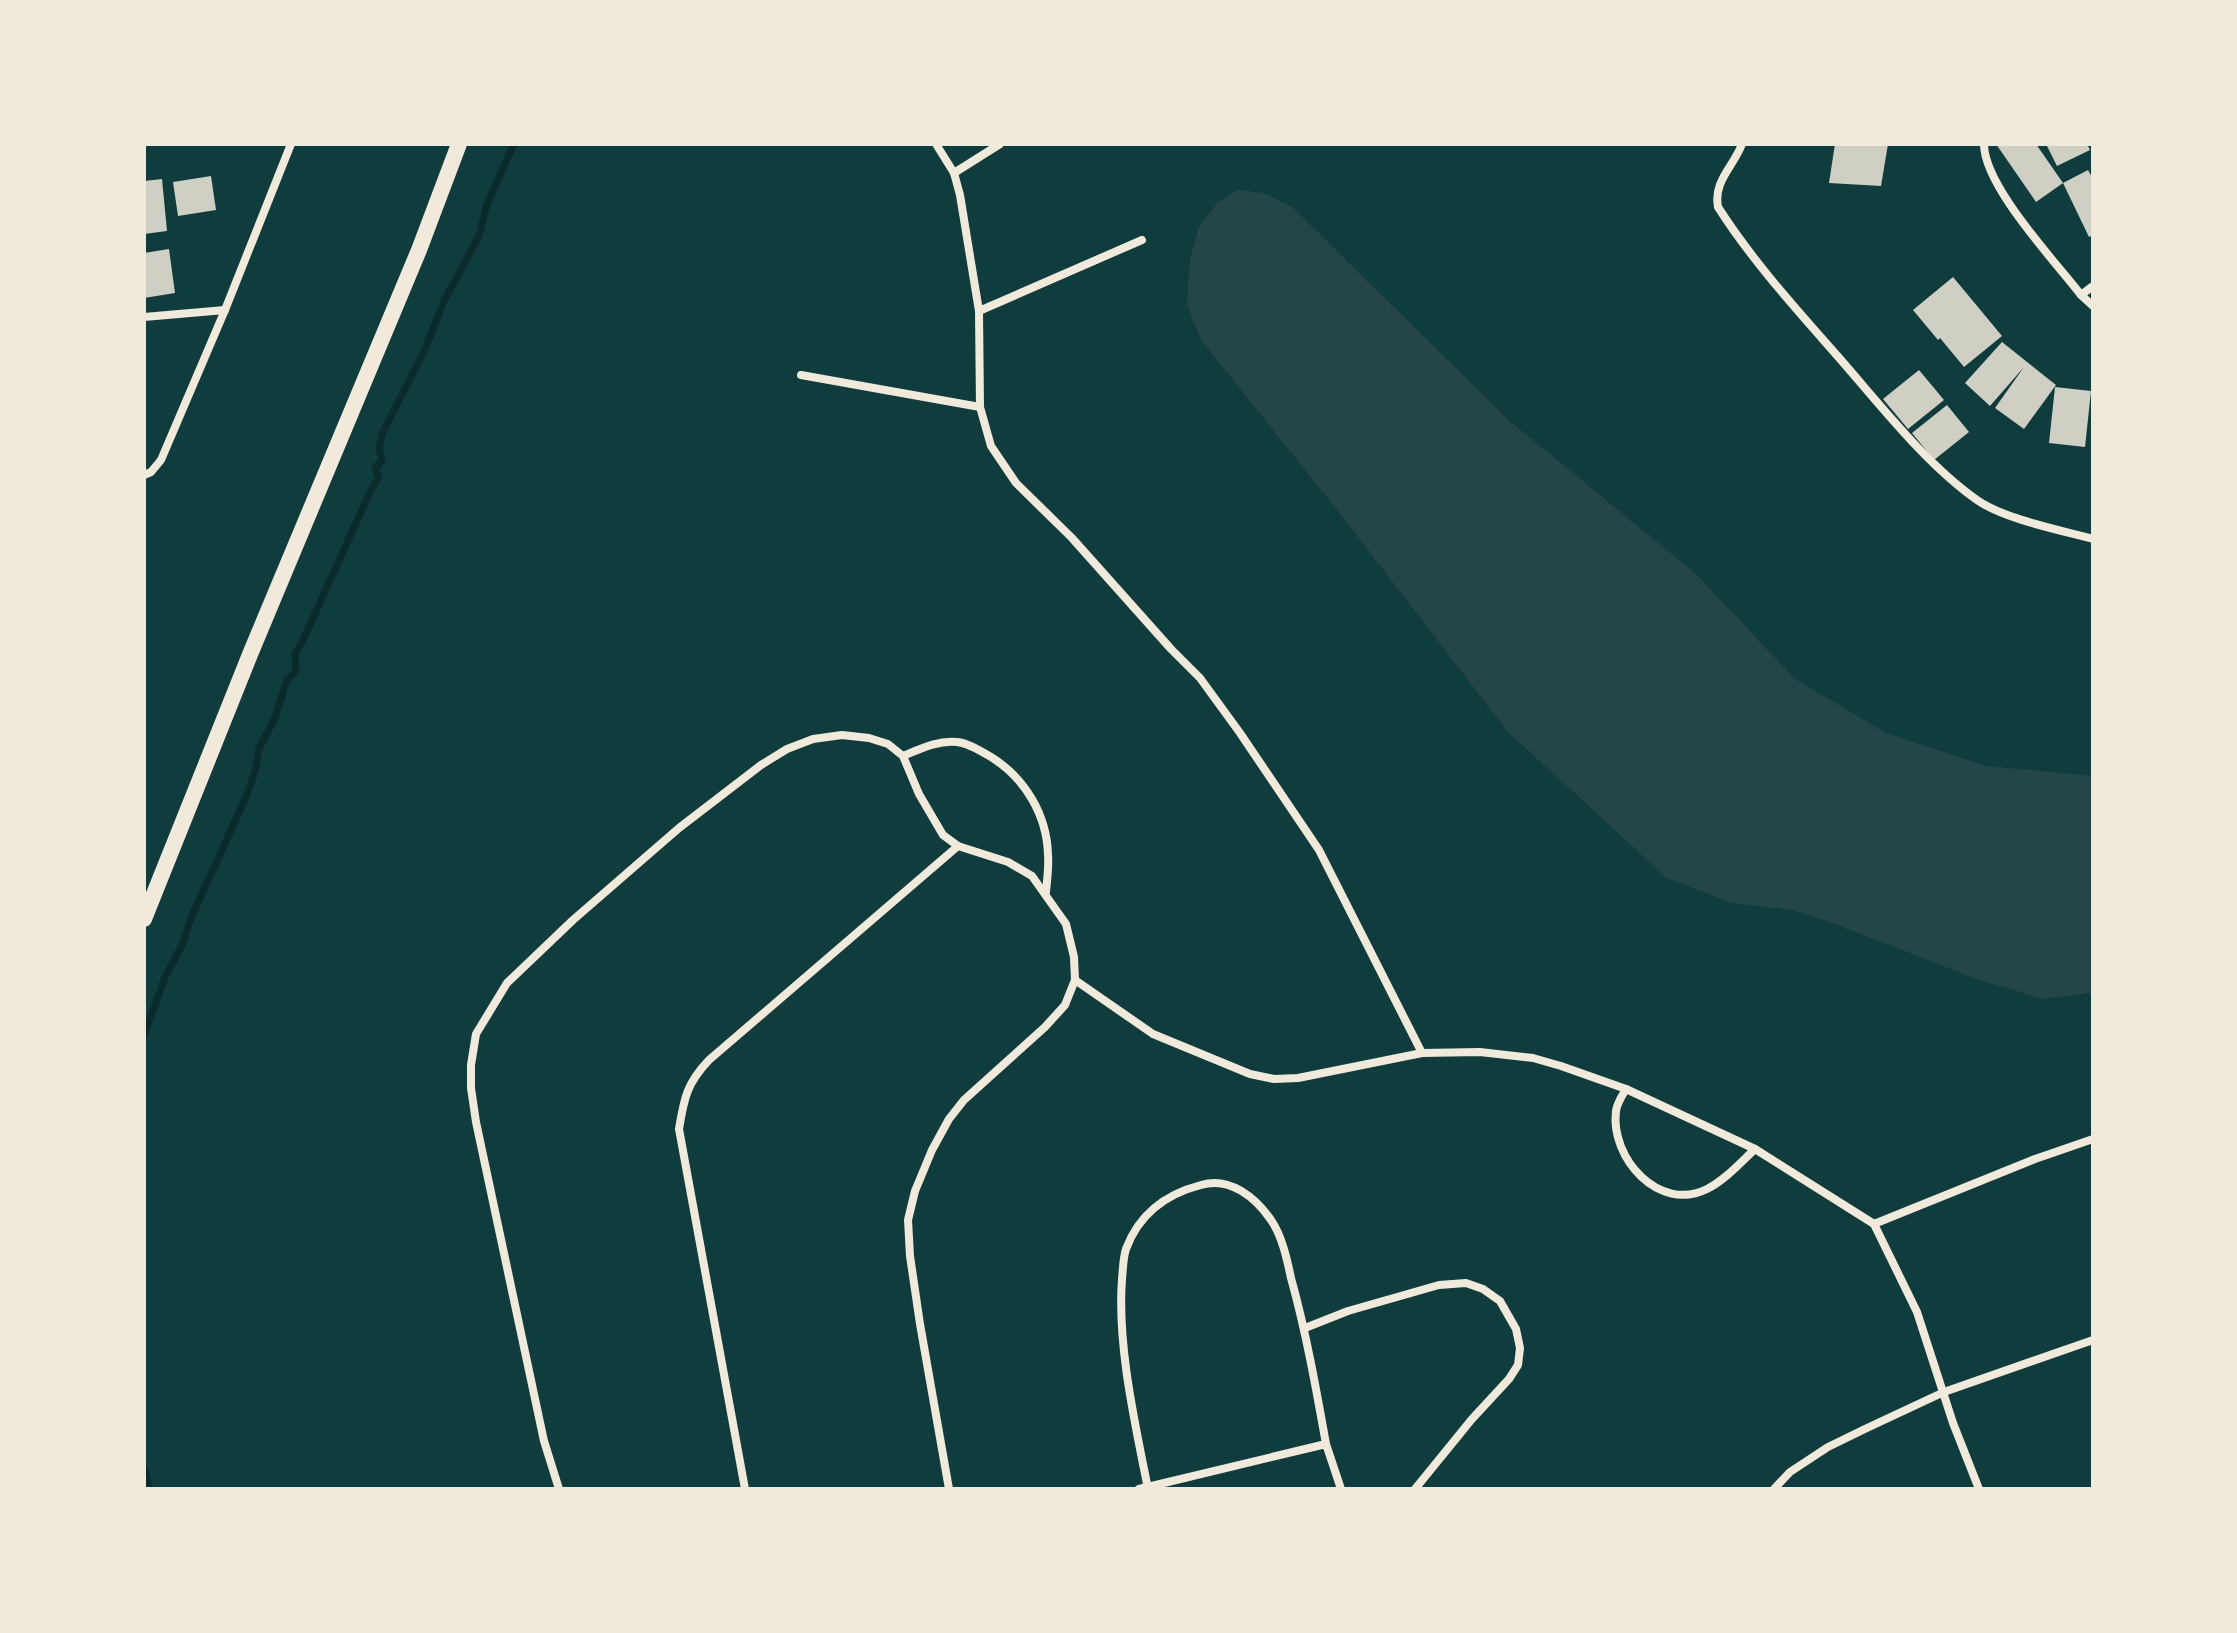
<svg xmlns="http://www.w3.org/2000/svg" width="2237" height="1633" font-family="'Space Grotesk',sans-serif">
<rect width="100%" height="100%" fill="#0f3d3e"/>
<polygon fill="#244646" points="1238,190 1264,193 1292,207 1512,423 1696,574 1795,679 1888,734 1986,766 2093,776 2093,993 2042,999 1974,978 1838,925 1792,910 1732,903 1667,878 1508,732 1341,515 1201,340 1187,304 1190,259 1199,227 1217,203"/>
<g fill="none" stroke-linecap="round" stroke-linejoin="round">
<g stroke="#0a2a2b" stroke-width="7">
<polyline points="144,1035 166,975 182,946 191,918 246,797 256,768 259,748 274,720 287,680 296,671 295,654 303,640 371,490 379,477 375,469 382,460 379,447 383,432 425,349 444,301 479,236 487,204 514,144"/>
<polyline points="144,1468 149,1489"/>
</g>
</g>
<g fill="#cfcfc3">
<polygon points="1835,144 1888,144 1881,186 1829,183"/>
<polygon points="1996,144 2036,144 2063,183 2036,202"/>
<polygon points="2046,144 2087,144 2090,150 2057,166"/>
<polygon points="2088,170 2093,179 2093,235 2089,237 2063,183"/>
<polygon points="211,176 216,210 178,216 173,182"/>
<polygon points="162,179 167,231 144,234 144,181"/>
<polygon points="169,249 175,293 144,298 144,253"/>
<polygon points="1953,277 2002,336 1964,367 1940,338 1938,340 1913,310"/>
<polygon points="2002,342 2056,385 2024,429 1995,408 2024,367 1990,406 1965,383"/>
<polygon points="1919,370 1944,400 1908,429 1883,399"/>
<polygon points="2055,387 2091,391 2085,447 2049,443"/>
<polygon points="1947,405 1969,432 1934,460 1912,433"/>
</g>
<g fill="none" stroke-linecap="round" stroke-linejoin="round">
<g stroke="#f1e9da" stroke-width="8">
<polyline points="936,144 954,173 960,195 979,311 980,407 991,446 1016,483 1072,538 1171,649 1200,678 1240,733 1319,850 1422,1053"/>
<path d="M1742,144C1734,166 1713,181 1718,207C1753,262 1798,311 1841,360C1881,406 1927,465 1977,500C2004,519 2060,530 2093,539"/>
<path d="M1984,144C1984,186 2054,260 2081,295L2093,306"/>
<polyline points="954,173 1000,144"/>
<polyline points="2081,295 2093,286"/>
<polyline points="979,311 1142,240"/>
<polyline points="144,317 225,310"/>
<polyline points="801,375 980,407"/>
<polyline points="144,475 151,472 161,460 225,310 291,144"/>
<path d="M903,756C920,749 938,740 957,742C968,743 981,751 991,757C1025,778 1047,815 1048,855C1049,867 1047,880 1046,892"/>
<polyline points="1075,980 1153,1034 1250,1074 1274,1079 1298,1078 1422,1053 1480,1052 1533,1058 1561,1066 1626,1089 1755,1149 1874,1224 1917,1312 1953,1423 1979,1489"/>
<path d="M1626,1089C1622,1096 1617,1103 1616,1111C1610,1158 1659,1213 1707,1189C1725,1180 1741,1162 1755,1149"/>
<polyline points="1874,1224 2035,1159 2093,1139"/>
<polyline points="1305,1328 1348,1311 1439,1285 1466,1283 1483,1289 1500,1301 1516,1329 1520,1348 1518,1365 1509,1379 1472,1419 1415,1489"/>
<polyline points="559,1489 544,1441 476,1122 471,1088 471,1065 476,1034 507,983 573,920 679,828 761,765 787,749 813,739 842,735 869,738 888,744 903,756 919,794 943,835 958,846 1008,862 1032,876 1066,924 1074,957 1075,980 1065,1005 1045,1027 964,1100 949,1119 932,1150 915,1191 908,1220 910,1256 920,1324 949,1489"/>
<path d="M745,1489L679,1129C684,1098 687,1083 709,1060L958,846"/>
<polyline points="1139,1489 1326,1444 1341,1489"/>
<path d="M1148,1489C1135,1423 1117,1345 1122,1279C1123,1269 1123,1258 1126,1249C1139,1214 1166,1194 1201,1185C1230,1176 1256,1198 1271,1220C1282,1236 1287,1259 1291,1278C1306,1332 1316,1388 1326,1444"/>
<polyline points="1774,1489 1790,1472 1828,1447 1867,1428 1944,1392 2093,1340"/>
</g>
<polyline stroke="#f1e9da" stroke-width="16" points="144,919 251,652 419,250 459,144"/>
</g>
<rect width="2237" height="1633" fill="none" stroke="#f1e9da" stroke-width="292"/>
</svg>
